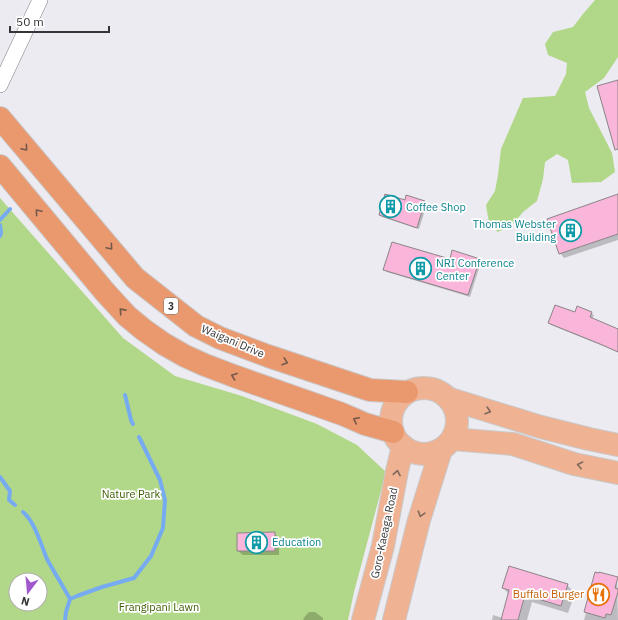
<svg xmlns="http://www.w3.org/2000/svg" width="618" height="620" font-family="'IBM Plex Sans',sans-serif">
<rect width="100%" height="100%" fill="#ecebf1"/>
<g fill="#b1d788" fill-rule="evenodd">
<polygon points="595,0 618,0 618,57 604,78 585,92 589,108 612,153 615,172 601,182 572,183 568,160 557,154 545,162 543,179 537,201 523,212 513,224 498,232 489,223 486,205 495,191 498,175 501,149 523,98 555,96 566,74 567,63 548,55 545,44 553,32 573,27 583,14"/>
<path d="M0,198L123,338L175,376L242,396L317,424L357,445L386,472L354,592L348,620H0ZM16,580H40V604H16Z"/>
</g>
<g fill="#0003">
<polygon points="618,195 618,240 564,258 560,253"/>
<polygon points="424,202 427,204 419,229 382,217 380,215"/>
<polygon points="451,260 479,260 481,262 470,297 387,272 385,270"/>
<polygon points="575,313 591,313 594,315 592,319 618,330 618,352 551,325 549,323"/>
<polygon points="274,533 279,538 279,555 243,555 238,551"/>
<polygon points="617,578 618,620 584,620 586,613 585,612"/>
<polygon points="567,585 575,593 568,613 532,602 527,620 492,620 493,615 503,618 509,594 503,588"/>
<polygon points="309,612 315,612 323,618 323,620 304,620 303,619 307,614"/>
</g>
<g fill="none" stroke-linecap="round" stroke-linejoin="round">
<g stroke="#77abf1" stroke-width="4">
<polyline points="0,220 10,209"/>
<polyline points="0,225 1,233 0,236"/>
<polyline points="125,395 131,420 133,424"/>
<polyline points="0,477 10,491 9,500 15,505"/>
<path d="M23,512C35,522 41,545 47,559C54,572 63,586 70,599L66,612L65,620"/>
<polyline points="70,599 77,596 102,587 134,578 151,556 163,528 165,500 160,480 139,437"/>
</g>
</g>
<g fill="#fab5da" stroke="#8a8587">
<polygon points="618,80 618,149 615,150 597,86"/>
<polygon points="385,194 405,200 406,195 425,201 417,228 379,215"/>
<polygon points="618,194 618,234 559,254 547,219"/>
<polygon points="392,242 450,259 452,250 480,259 468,295 383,270"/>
<polygon points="555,305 575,312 577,306 592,312 590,317 618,329 618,352 600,344 548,323"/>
<polygon points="275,532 275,551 237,551 237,533"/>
<polygon points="509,566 568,584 561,606 525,595 518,620 501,620 509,590 502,588"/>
<polygon points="595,572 599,573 599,572 618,577 615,588 618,589 618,592 611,615 606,614 605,618 584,612"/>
</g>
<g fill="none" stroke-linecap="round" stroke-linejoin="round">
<defs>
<polyline id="minor" points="0,85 40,0"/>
<g id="primary">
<circle cx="424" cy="421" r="33"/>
<polyline points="450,399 541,427 589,439 618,445"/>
<polyline points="452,439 513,444 574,464 618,473"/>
<polyline points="363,620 383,546 397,471 403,446"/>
<polyline points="394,620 419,520 441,450"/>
</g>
<g id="trunk">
<polyline points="0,118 135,278 196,326 220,338 268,356 370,390 407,392"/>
<polyline points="0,166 105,292 127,316 144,330 164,344 185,356 205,365 234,376 342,414 365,424 393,432"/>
</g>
</defs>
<use href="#minor" stroke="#838287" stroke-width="16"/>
<use href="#primary" stroke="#cacacb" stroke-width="24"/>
<use href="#trunk" stroke="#cacacb" stroke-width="24"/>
<use href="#minor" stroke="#fff" stroke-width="15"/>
<use href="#primary" stroke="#efb292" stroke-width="22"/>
<use href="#trunk" stroke="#ea986e" stroke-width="22"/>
</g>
<defs><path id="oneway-chevron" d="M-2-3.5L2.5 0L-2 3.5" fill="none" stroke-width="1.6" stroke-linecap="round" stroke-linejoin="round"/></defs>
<g stroke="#74584a">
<use href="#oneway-chevron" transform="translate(25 148) rotate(50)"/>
<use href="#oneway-chevron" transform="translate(38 212) rotate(-130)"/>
<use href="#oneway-chevron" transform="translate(110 247) rotate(50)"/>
<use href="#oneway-chevron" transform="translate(122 311) rotate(-132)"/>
<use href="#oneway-chevron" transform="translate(285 362) rotate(19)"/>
<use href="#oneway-chevron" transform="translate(234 376) rotate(-160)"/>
<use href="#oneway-chevron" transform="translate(356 420) rotate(-154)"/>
</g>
<g stroke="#7f675b">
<use href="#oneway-chevron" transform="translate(488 411) rotate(17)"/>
<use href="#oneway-chevron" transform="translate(580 465) rotate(-168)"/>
<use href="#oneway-chevron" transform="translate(397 473) rotate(-79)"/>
<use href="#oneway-chevron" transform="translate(421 514) rotate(107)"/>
</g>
<defs>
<symbol id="building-ring" viewBox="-11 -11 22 22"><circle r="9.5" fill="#fff" stroke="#0f9aa8" stroke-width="1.5"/><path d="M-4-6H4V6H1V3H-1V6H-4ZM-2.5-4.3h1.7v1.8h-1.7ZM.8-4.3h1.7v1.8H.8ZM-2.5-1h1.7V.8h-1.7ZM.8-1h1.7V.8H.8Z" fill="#0f9aa8"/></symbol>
<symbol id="restaurant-ring" viewBox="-11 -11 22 22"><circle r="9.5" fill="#fff" stroke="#e8710a" stroke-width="1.5"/><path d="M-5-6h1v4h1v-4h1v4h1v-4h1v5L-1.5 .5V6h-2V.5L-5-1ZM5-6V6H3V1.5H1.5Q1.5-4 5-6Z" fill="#e8710a"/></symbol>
</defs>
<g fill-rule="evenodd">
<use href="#building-ring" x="378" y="194" width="25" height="25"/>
<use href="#building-ring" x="558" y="218" width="25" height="25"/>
<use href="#building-ring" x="408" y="256" width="25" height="25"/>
<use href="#building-ring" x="244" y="530" width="25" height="25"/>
<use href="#restaurant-ring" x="586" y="582" width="25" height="25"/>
</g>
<g text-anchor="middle" stroke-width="3.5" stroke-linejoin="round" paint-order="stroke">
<rect fill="#fff" stroke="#727273" stroke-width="1" x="164" y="298" width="14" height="16" rx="3"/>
<g font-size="10" font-weight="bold" fill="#353537">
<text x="171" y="310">3</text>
</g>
<g font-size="11" fill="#0d838f" stroke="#fff" text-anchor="start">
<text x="406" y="211">Coffee Shop</text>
<text x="556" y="228" text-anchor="end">Thomas Webster<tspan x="556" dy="13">Building</tspan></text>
<text x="436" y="267">NRI Conference<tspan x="436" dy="13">Center</tspan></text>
<text x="272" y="546">Education</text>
</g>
<g font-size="11" fill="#353537" stroke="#fff">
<text transform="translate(233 341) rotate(23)" y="4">Waigani Drive</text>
<text transform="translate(384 533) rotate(-78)" y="4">Goro-Kaeaga Road</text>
</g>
<g font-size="11" fill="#3b5c00" stroke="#fff">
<text x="131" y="498">Nature Park</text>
<text x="159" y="611">Frangipani Lawn</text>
</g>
<g font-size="11" fill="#c56008" stroke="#fff" text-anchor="end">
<text x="584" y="598">Buffalo Burger</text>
</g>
</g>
<g transform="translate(28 592) rotate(196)"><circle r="19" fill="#ffffff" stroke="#aeaeaf"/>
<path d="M0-3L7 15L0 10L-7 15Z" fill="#a059cd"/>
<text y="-6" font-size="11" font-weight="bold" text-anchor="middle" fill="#353537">N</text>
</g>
<path d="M10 26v6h99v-6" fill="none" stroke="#353537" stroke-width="2"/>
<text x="16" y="26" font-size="12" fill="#353537" stroke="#ffffff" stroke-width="3" paint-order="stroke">50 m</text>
</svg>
